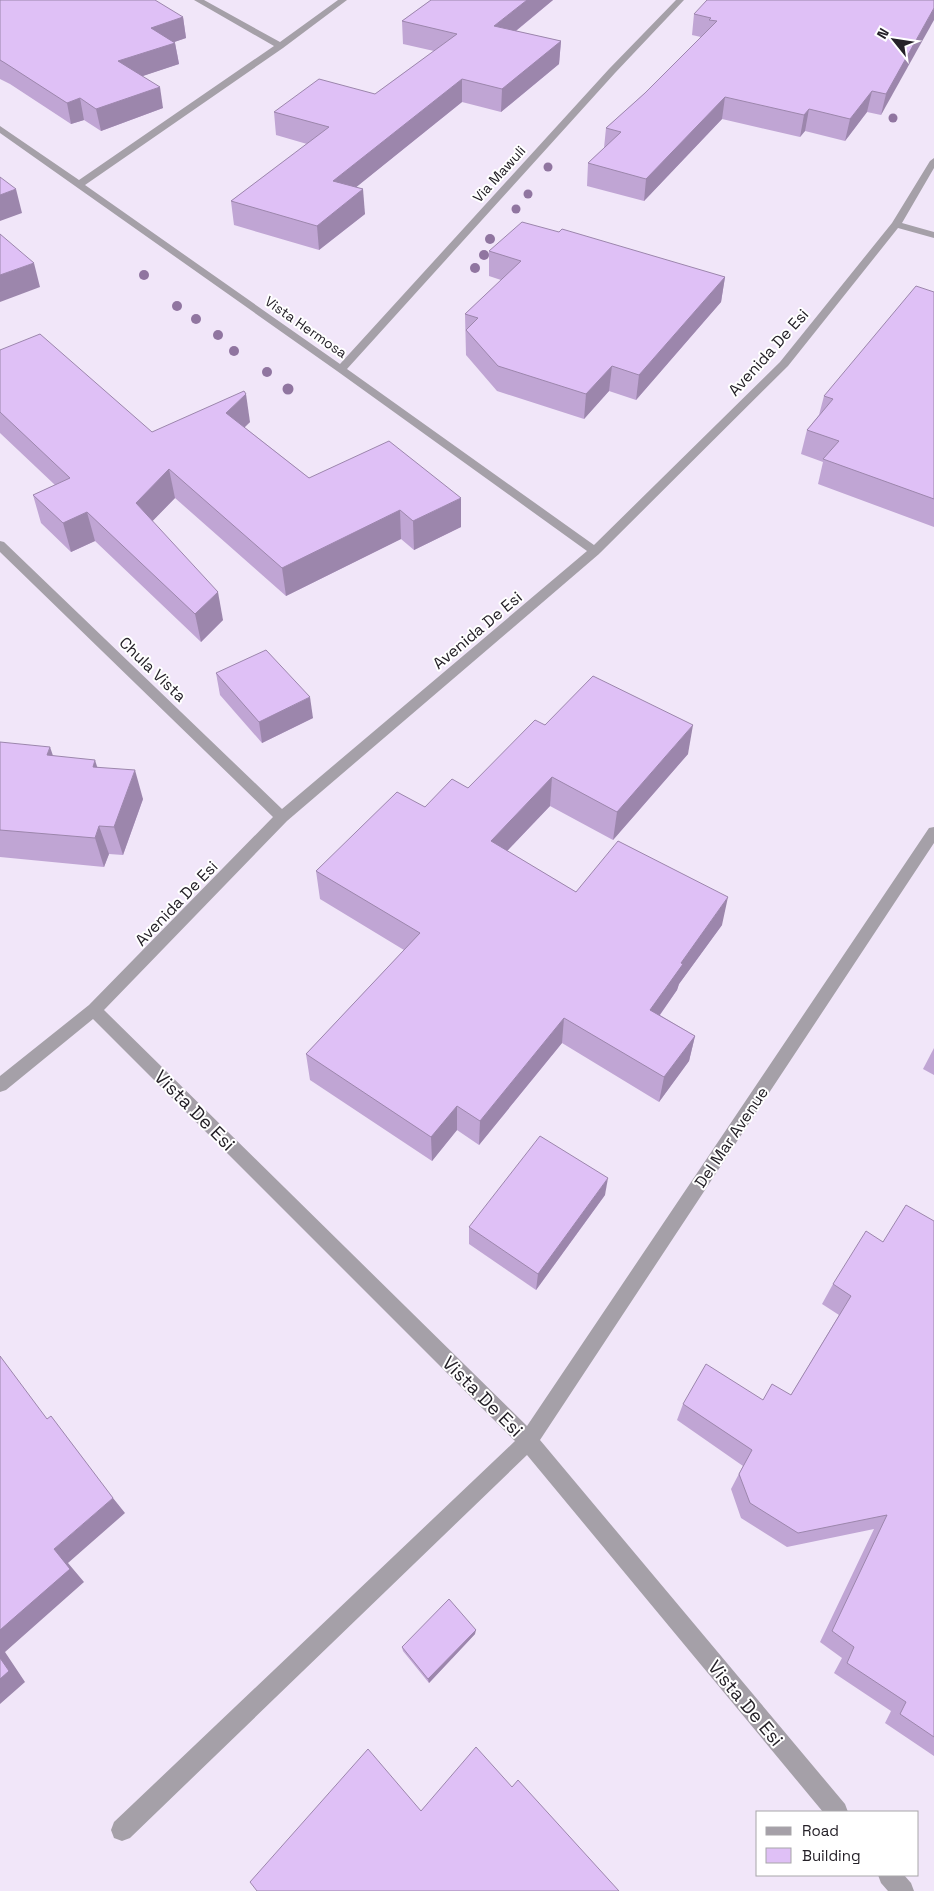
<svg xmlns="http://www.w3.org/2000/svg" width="934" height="1891" font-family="'Space Grotesk',sans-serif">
<rect width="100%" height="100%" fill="#f1e6f9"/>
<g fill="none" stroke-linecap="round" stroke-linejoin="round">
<g fill="#a5a0a8" fill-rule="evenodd">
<polygon points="194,0 204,0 280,42 338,0 347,0 283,48 85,185 340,364 609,69 676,0 684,0 615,73 347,369 594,545 780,362 892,223 930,161 934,158 934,168 902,223 934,232 934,238 898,228 788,366 599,554 287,821 104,1010 527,1426 929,828 934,827 934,843 540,1440 845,1804 848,1812 823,1812 527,1455 130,1838 122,1841 114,1838 111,1830 114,1822 515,1441 93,1019 6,1090 0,1092 0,1076 89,1005 273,817 0,552 0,541 4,542 282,809 587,551 337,371 0,133 0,126 79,180 274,46"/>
<polygon points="878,1875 904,1875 911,1883 914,1891 888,1891 881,1883"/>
</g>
</g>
<g fill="#9075a0">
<circle cx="893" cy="118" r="4.5"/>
<circle cx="548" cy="167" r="4.5"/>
<circle cx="528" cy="194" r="4.5"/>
<circle cx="516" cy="209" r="4.5"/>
<circle cx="490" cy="239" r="5"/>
<circle cx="484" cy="255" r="5"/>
<circle cx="475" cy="268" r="5"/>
<circle cx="144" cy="275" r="5"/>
<circle cx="177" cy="306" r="5"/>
<circle cx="196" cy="319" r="5"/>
<circle cx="218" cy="335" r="5"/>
<circle cx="234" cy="351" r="5"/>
<circle cx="267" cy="372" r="5"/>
<circle cx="288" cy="389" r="5.5"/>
</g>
<g fill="#c0a5d4">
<polygon points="0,0 183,17 186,38 174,42 175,43 179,64 142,76 163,108 101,131 84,120 71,124 10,84 0,79"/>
<polygon points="431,0 553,0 516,31 561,41 559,64 501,112 462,102 356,187 365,214 319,250 234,225 231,201 307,144 276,135 274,112 375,94 434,51 403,44 402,21"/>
<polygon points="934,0 881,115 867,112 845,141 805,131 800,137 722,119 644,201 587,186 588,163 604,148 606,128 645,93 701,37 692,35 694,14"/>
<polygon points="559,232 725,277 721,302 636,400 609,391 584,419 497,391 466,355 465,314 501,280 489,276 489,251"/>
<polygon points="934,292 934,527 818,484 823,462 801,454 807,430 819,415 824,396"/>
<polygon points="0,350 152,432 250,422 244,427 309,478 461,527 414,550 401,539 286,596 175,498 152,521 223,620 201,642 95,541 71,552 41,523 33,495 55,485 0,433"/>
<polygon points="216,673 313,718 262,743 220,695"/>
<polygon points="545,725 688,754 613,840 550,806 507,851 576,892 722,925 679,984 677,990 660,1015 695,1036 689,1061 659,1102 562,1043 479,1145 457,1130 432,1161 310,1080 306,1054 404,950 320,899 316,871 425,807 468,788"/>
<polygon points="0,742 98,767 143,799 123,855 109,854 104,867 0,857"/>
<polygon points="934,1048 934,1075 923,1069"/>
<polygon points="605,1195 536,1290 469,1244 469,1227"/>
<polygon points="934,1221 934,1756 885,1723 891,1711 834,1673 842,1658 820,1642 874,1529 787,1547 741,1518 731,1489 743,1466 677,1420 683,1404 763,1400 791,1395 839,1315 822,1304 833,1284 883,1242"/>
<polygon points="475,1634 429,1683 403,1651 402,1647"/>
</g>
<g fill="#9c86ac">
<polygon points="527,0 553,0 494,49 494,26"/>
<polygon points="934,8 934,20 881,115 886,94"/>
<polygon points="183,17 186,38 154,49 151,28"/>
<polygon points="561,41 559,64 501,112 502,89"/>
<polygon points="175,43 179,64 122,83 118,61"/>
<polygon points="462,79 462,102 334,205 333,181"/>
<polygon points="160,87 163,108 101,131 96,109"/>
<polygon points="872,91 867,112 845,141 850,119"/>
<polygon points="725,97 722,119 644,201 646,179"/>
<polygon points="80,98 84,120 71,124 67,103"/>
<polygon points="809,109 805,131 800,137 804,115"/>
<polygon points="16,189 22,213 0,221 0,195"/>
<polygon points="363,189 365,214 319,250 317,226"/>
<polygon points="34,263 40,287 0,302 0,275"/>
<polygon points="725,277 721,302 636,400 639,375"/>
<polygon points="612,366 609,391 584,419 586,394"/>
<polygon points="246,394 250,422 231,441 226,413"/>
<polygon points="169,469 175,498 142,532 136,503"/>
<polygon points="461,498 461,527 414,550 413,521"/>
<polygon points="400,510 401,539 286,596 282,568"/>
<polygon points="87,512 95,541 71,552 63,523"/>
<polygon points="218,592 223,620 201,642 195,614"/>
<polygon points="310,697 313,718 262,743 259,722"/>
<polygon points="693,725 688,754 613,840 617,812"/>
<polygon points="50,747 60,776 47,755"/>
<polygon points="95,760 104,789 93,767"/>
<polygon points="135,770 143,799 123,855 114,827"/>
<polygon points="552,777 550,806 490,869 491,841"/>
<polygon points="99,826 109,854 104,867 95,838"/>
<polygon points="728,897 722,925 679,984 677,990 645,1036 650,1010 681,963"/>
<polygon points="564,1018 562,1043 479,1145 480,1121"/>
<polygon points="695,1036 689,1061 659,1102 664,1077"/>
<polygon points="457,1106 457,1130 432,1161 431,1137"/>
<polygon points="608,1178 605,1195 536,1290 538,1274"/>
<polygon points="113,1498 125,1513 68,1563 84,1582 5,1652 25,1682 0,1704 0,1630 54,1549"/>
<polygon points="476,1630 475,1634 429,1683 428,1679"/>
</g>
<g fill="#dfc0f6" stroke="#9c86ac">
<polygon points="0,0 155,0 183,17 151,28 175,43 118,61 160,87 96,109 80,98 67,103 5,63 0,60"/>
<polygon points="431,0 527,0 494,26 561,41 502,89 462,79 333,181 363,189 317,226 231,201 329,127 274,112 319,79 375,94 457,34 402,21"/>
<polygon points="707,0 934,0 934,8 886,94 872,91 850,119 809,109 804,115 725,97 646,179 588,163 621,132 606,128 645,93 717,21 709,20 711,18 694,14"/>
<polygon points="0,177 16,189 0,195"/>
<polygon points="522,222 559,232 562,229 725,277 639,375 612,366 586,394 498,366 466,330 478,318 465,314 521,261 489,251"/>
<polygon points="0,234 34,263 0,275"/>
<polygon points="916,286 934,292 934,499 823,459 839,441 807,430 833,399 824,396"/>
<polygon points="40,334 152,432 244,391 246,394 226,413 309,478 389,441 461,498 413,521 400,510 282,568 169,469 136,503 218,592 195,614 87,512 63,523 33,495 70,478 0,412 0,350"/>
<polygon points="266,650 310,697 259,722 216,673"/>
<polygon points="593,676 693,725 617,812 552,777 491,841 576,892 618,841 728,897 681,963 683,964 650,1010 695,1036 664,1077 564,1018 480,1121 457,1106 431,1137 306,1054 420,933 316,871 397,792 425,807 452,779 468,788 535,720 545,725"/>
<polygon points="0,742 50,747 47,755 95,760 93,767 135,770 114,827 99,826 95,838 0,830"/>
<polygon points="540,1136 608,1178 538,1274 469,1227"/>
<polygon points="906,1205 934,1221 934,1737 900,1714 906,1702 847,1663 854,1647 832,1631 887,1515 798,1533 750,1503 739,1474 752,1450 683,1404 706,1364 763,1400 772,1384 791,1395 851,1296 833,1284 866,1231 883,1242"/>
<polygon points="0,1356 47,1419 51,1416 113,1498 54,1549 70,1569 0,1630"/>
<polygon points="449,1599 476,1630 428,1679 402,1647"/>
<polygon points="0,1658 9,1671 0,1679"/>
<polygon points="476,1747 512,1787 518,1780 619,1891 257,1891 250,1882 368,1749 421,1811"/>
</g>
<g text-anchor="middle" stroke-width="4" stroke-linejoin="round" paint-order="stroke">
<g font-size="14" fill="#252128" stroke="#fff">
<text transform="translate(499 174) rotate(-48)" y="5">Via Mawuli</text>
<text transform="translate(306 327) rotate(35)" y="5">Vista Hermosa</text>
</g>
<g font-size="16" fill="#252128" stroke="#fff">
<text transform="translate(768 352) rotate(-48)" y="6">Avenida De Esi</text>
<text transform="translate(477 630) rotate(-40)" y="6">Avenida De Esi</text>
<text transform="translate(153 669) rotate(44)" y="6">Chula Vista</text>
<text transform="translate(176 903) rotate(-46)" y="6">Avenida De Esi</text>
<text transform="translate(731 1137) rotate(-56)" y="6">Del Mar Avenue</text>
</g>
<g font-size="19" fill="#252128" stroke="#fff">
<text transform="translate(195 1110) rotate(45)" y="7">Vista De Esi</text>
<text transform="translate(483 1396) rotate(45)" y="7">Vista De Esi</text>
<text transform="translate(746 1703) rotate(50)" y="7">Vista De Esi</text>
</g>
</g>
<rect x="756" y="1811" width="162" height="65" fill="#ffffff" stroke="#a8a6a9"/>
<rect x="766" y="1827" width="25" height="8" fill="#a5a0a8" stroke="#a8a6a9"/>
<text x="802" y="1836" font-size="15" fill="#252128">Road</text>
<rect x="766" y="1848" width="25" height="15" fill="#dfc0f6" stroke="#a8a6a9"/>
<text x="802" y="1861" font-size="15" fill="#252128">Building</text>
<g transform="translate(894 40) rotate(300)" stroke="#ffffff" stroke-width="4" paint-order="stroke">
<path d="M0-4L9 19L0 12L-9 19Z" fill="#252128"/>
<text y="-8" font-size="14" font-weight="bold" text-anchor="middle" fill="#252128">N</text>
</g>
</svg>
